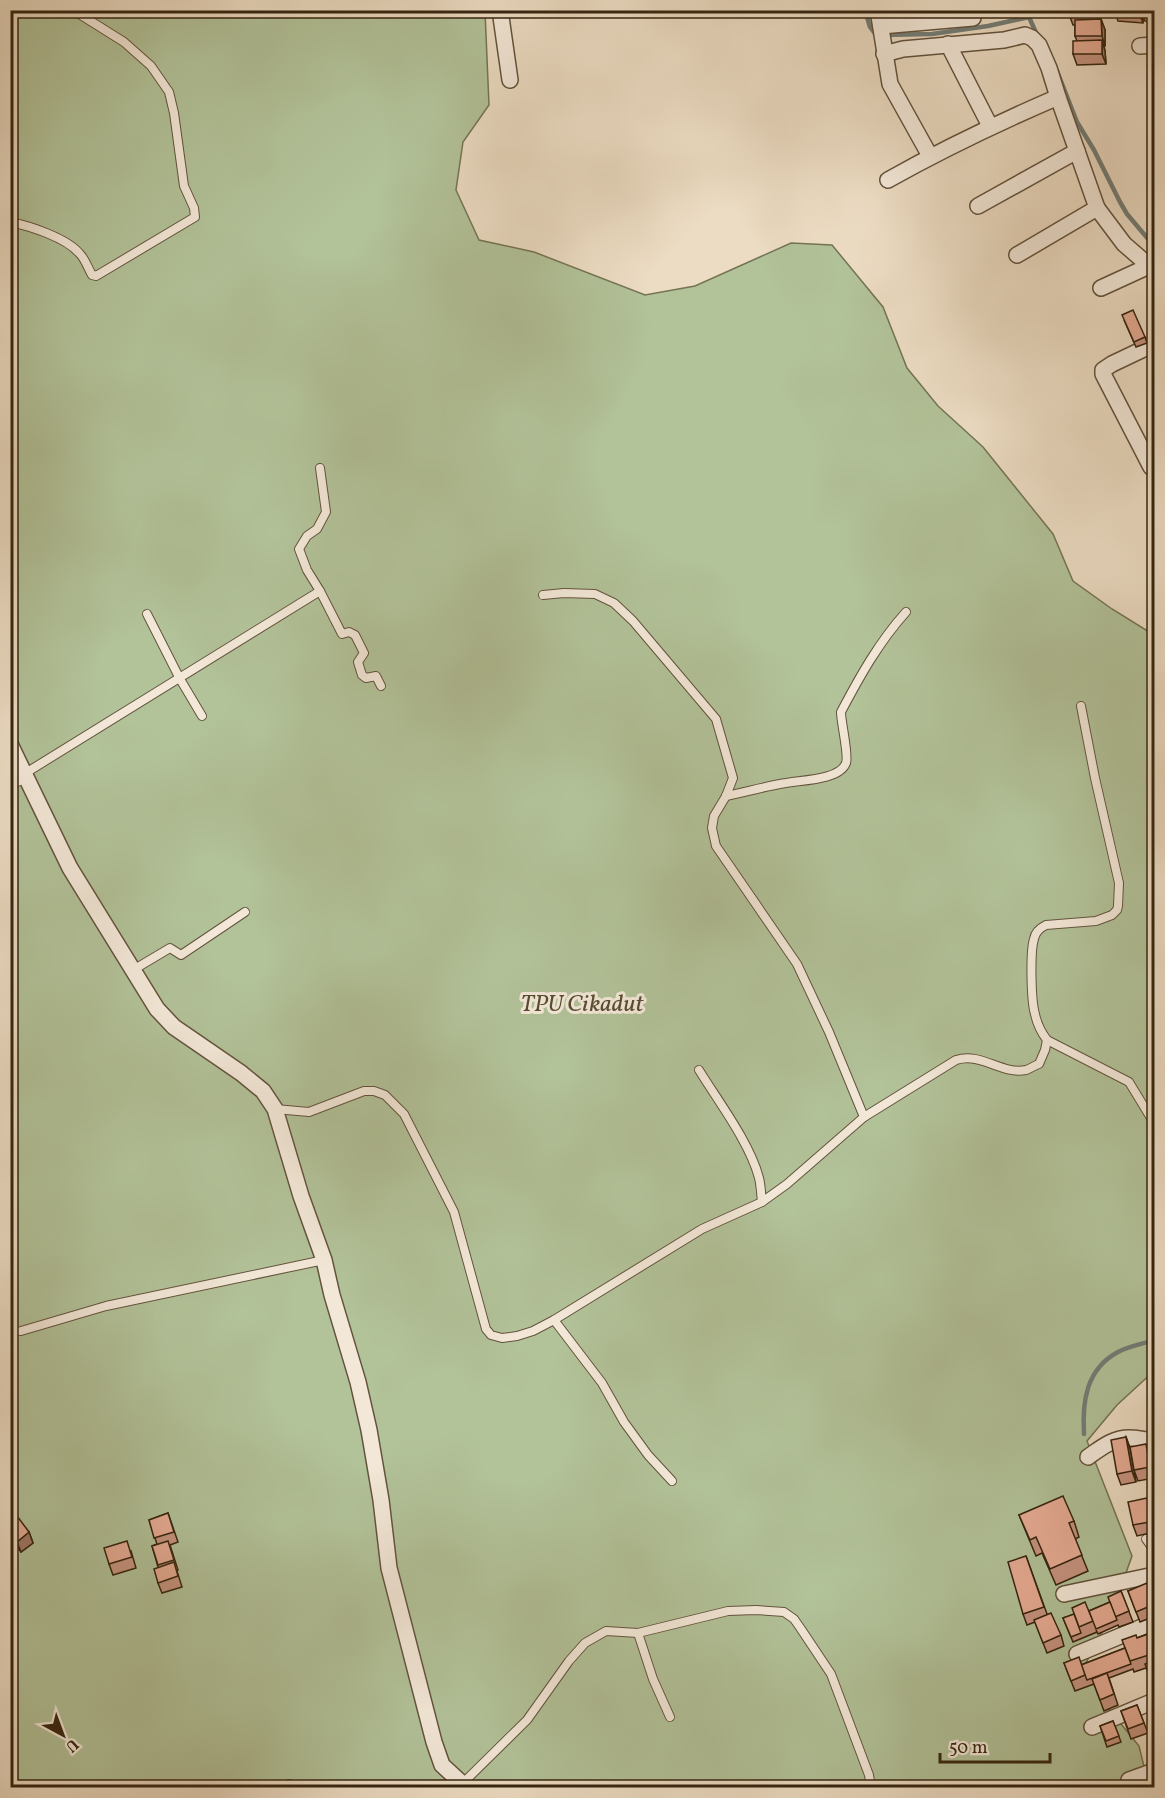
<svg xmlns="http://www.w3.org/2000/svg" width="1165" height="1798" font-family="Vollkorn,serif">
<rect width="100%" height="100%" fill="#ecdcc3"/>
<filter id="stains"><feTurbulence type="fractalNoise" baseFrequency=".00333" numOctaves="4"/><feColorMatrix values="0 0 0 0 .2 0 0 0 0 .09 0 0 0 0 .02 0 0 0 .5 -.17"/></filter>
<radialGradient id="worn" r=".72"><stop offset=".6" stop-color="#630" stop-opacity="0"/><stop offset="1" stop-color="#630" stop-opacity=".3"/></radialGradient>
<polygon fill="#b2c299" stroke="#747454" stroke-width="1.5" points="11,11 485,11 489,105 463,142 456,190 479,240 534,252 645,295 695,286 791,243 832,245 883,307 907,368 938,406 983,447 1053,534 1073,581 1112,609 1154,635 1154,1371 1117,1405 1087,1441 1132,1556 1111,1615 1085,1665 1104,1703 1139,1746 1149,1787 11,1788"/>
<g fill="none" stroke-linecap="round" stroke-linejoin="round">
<g stroke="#737e78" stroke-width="4.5">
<polyline points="865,10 870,27 876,35"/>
<polyline points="884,35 932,34 988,26 1029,17 1037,35"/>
<polyline points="1057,71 1077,122 1094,150 1120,202 1127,214 1154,246"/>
<path d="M1084,1434C1082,1402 1086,1369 1118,1352C1129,1346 1143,1344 1154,1340"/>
</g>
<defs>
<g id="lane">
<path d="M10,222C30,226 67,238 80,254C85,259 88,268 92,275L96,276L195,217L194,208L184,186L174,113L169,92L151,66L124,42L73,10"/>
<polyline points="320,468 326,512 317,529 307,536 299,549 307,570 320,591"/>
<polyline points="543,595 564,593 595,594 614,603 633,621 716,719 733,778 726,796 714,816 712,828 716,846 797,964 829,1032 864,1117"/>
<polyline points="147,614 180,679 202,716"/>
<polyline points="24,774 320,591 342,634 349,632 355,635 364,653 358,662 362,675 366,678 376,676 381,686"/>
<polyline points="10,785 27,778"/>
<path d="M726,796C746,792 766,786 786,783C801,780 840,780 846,763C849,755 841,723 841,712C860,676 879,642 906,612"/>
<polyline points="133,970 170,948 181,955 245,912"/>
<polyline points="1047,1040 1129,1082 1154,1123"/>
<path d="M699,1070C718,1101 750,1143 759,1178C761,1186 761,1194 762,1202"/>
<path d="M275,1109L309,1112L364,1091H374L385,1095L404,1114L454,1212L486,1329L491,1335L502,1338L517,1336L533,1331L554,1320L702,1229L762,1202L787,1184L864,1117L956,1060C982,1052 1001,1075 1026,1070C1030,1069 1035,1065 1039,1064L1045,1050L1047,1040C1041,1032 1037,1024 1035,1014C1031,1001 1030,951 1034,939C1035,932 1040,928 1046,925L1096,921L1112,915L1117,910L1118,906L1119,883L1095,778L1081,706"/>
<polyline points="554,1320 602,1383 624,1422 648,1455 672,1481"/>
<polyline points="21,1331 106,1306 324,1260"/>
<polyline points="1146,1539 1154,1550"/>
<polyline points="638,1633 653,1679 670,1717"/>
<polyline points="463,1783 527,1720 569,1661 585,1643 606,1631 638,1633 728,1611 756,1610 784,1612 794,1619 801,1629 831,1674 869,1775 871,1788"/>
<polyline points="289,1784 289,1788"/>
</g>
<g id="street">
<polyline points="500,10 510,80"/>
<polyline points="878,10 890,84 930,156"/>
<polyline points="881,26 973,18"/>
<polyline points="948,44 990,126"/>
<polyline points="1140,46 1154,45"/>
<polyline points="884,54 903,49 1004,40 1025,35 1032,38 1039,45 1049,68 1058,97"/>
<path d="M888,180C943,149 1000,122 1058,97L1077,151"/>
<polyline points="978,206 1077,151 1097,208 1017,255"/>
<polyline points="1097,208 1124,244 1154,270"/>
<polyline points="1101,288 1149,266 1154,261"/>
<polyline points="1151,467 1103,374 1103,370 1112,364 1154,344"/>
<polyline points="10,744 70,868 157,1009 174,1027 241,1073 263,1091 275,1109 301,1196 324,1260 332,1295 358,1382 369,1430 381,1500 389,1568 434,1742 442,1765 467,1788"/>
<path d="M1088,1457C1101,1448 1114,1437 1131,1438C1139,1438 1146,1441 1154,1440"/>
<polyline points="1064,1594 1154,1575"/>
<polyline points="1077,1654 1154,1622"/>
<polyline points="1092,1727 1154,1701"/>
<polyline points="1129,1780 1154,1771"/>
</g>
</defs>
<use href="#lane" stroke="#63533d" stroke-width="10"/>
<use href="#street" stroke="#63533d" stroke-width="18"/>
<use href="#lane" stroke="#f3e8d8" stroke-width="8"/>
<use href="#street" stroke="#f3e8d8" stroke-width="15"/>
</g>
<g fill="#c69480" stroke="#352510" stroke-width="1.5">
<polygon points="1069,10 1100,10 1100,19 1101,19 1105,30 1105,46 1104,46 1105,51 1106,64 1077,65 1073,54 1077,41 1075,36 1075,25 1073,25 1069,14"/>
<polygon points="1114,10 1155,10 1155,22 1145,21 1143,16 1143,23 1118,21"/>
<polygon points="1124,320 1145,337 1147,343 1136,347"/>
<polygon points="1126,1437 1130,1448 1136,1482 1121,1485 1117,1474"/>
<polygon points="1150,1455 1154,1478 1138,1481 1134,1470"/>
<polygon points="1152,1497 1155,1504 1155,1532 1137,1536 1133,1525"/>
<polygon points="168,1513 178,1542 170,1545 178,1570 177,1571 182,1587 162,1593 158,1583 158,1567 152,1546 157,1544 149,1520"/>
<polygon points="1019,1515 1074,1521 1079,1537 1075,1539 1088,1571 1056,1585 1042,1553 1036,1556"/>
<polygon points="10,1521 29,1532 33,1543 21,1552 10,1538"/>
<polygon points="131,1551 136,1568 113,1575 109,1564"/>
<polygon points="1026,1556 1047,1614 1061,1635 1064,1646 1047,1653 1035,1622 1027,1625 1023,1614"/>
<polygon points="1121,1591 1133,1622 1119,1627 1118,1625 1098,1634 1096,1630 1097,1632 1073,1642 1063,1618 1089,1611 1110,1602"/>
<polygon points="1128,1591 1155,1602 1155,1616 1140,1622"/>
<polygon points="1155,1626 1155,1688 1146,1668 1134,1672 1133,1669 1109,1678 1118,1705 1104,1711 1094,1684 1075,1691 1064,1663 1081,1665 1125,1648 1137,1638 1151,1633"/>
<polygon points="1137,1705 1148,1733 1131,1739 1121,1711"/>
<polygon points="1113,1721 1121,1742 1107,1747 1100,1726"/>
</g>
<g fill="#a17868" stroke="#352510" stroke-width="1.5">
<polygon points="1096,10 1100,10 1100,24 1096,13"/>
<polygon points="1139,10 1141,10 1143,16 1143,23 1139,13"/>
<polygon points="1101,19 1105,30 1105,46 1102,36"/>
<polygon points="1102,40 1105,51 1106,64 1102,54"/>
<polygon points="1126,1437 1130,1448 1136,1482 1132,1471"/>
<polygon points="1146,1444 1150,1455 1154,1478 1150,1467"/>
<polygon points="29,1532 33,1543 21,1552 17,1542"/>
</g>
<g fill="#e6ac95" stroke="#352510" stroke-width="1.5">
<polygon points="1069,10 1096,10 1096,13 1069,14"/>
<polygon points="1118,10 1139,10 1139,13"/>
<polygon points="1101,19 1102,36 1075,36 1075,20"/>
<polygon points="1102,40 1102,54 1073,54 1073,41"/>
<polygon points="1133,310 1145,337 1134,342 1122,315"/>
<polygon points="1126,1437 1132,1471 1117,1474 1111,1440"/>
<polygon points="1146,1444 1150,1467 1134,1470 1130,1447"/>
<polygon points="1153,1449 1155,1449 1155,1461"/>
<polygon points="1063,1496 1074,1521 1069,1523 1082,1555 1050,1569 1036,1537 1030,1540 1019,1515"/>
<polygon points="1152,1497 1155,1509 1155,1521 1133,1525 1128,1502"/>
<polygon points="168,1513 174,1532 154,1538 149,1520"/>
<polygon points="17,1516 29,1532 17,1542 10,1533 10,1521"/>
<polygon points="127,1541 132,1557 109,1564 104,1548"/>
<polygon points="168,1541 174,1560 158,1565 152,1546"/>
<polygon points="1026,1556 1044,1607 1023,1614 1008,1562"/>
<polygon points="174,1562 178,1576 158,1583 154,1569"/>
<polygon points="1147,1583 1155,1604 1136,1612 1128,1591"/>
<polygon points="1121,1591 1129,1611 1115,1617 1108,1597"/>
<polygon points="1085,1602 1093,1621 1079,1627 1072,1608"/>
<polygon points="1110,1602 1117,1620 1096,1629 1089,1611"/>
<polygon points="1051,1613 1061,1635 1043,1643 1034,1620"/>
<polygon points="1074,1614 1081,1633 1071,1637 1063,1618"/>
<polygon points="1155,1626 1155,1653 1130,1661 1122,1640 1136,1635 1137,1638 1151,1633 1149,1628"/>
<polygon points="1125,1648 1131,1664 1087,1680 1081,1665"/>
<polygon points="1079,1657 1085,1675 1071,1681 1064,1663"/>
<polygon points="1155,1659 1155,1684 1154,1685 1145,1664"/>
<polygon points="1107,1673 1114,1694 1100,1700 1092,1679"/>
<polygon points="1137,1705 1144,1723 1128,1729 1121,1711"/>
<polygon points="1113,1721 1119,1736 1106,1741 1100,1726"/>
</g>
<g text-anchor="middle" stroke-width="6" stroke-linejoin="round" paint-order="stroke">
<g font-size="24" font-style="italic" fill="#544c32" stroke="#f3e8d8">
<text x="582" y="1011">TPU Cikadut</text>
</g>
</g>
<rect width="1165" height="1798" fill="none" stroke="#ecdcc3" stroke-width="36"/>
<rect x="12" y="12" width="1141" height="1774" fill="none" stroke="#352510" stroke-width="3"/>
<rect x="18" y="18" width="1129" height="1762" fill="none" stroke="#352510" stroke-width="1.5"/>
<g transform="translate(63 1735) rotate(139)" stroke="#f3e8d8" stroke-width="4.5" paint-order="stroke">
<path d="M0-4.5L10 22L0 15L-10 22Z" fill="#352510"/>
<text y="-9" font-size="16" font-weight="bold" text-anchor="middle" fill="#352510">U</text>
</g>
<path d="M940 1753v9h110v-9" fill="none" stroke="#352510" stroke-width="3"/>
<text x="949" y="1753" font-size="18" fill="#352510" stroke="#f3e8d8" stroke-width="4.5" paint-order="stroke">50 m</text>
<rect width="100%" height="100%" filter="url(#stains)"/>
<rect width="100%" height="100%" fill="url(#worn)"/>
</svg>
